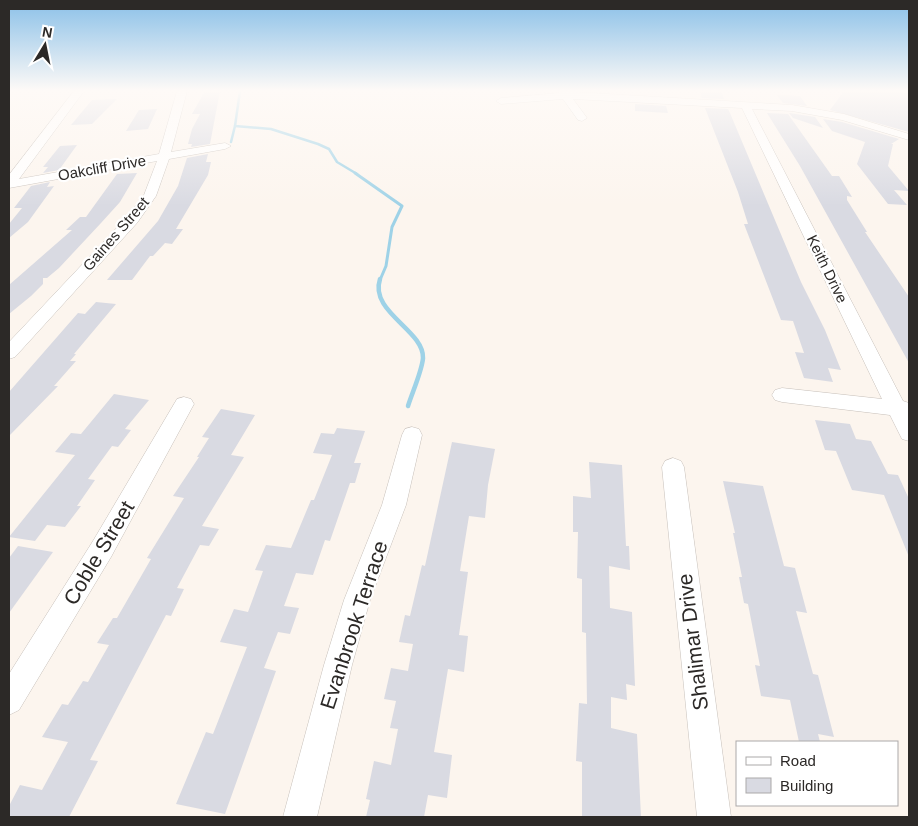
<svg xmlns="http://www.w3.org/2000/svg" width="918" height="826" font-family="Arial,sans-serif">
<rect width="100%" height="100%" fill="#fcf5ee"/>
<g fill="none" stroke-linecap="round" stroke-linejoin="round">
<g stroke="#9ed2e7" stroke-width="2.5">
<polyline points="240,91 235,126 271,129 318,144 329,149 337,162 357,174"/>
<polyline points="231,142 235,126"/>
</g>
<polyline stroke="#9ed2e7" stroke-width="3" points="355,173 402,206 392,227 386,266 380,280"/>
<path stroke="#9ed2e7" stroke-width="4.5" d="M380,279C369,312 424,330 423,358C422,371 412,393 408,406"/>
</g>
<g fill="#d9dae2">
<polygon points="205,91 220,91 210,144 191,147 192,144 188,144 192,129 200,114 192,114"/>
<polygon points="700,91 721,91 724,99 702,98"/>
<polygon points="844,91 896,91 909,94 909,132 830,110"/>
<polygon points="777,95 800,96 807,106 783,103"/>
<polygon points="117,99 92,124 71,125 92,100"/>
<polygon points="635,104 666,106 668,113 635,111"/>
<polygon points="705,108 728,109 730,113 801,282 825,330 841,370 828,368 833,382 804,378 795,352 804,353 793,321 781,320 744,224 748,224 738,192"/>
<polygon points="157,109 148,129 126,131 139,110"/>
<polygon points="767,113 788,114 832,176 839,176 852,197 847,196 847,200 867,232 865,232 909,297 909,363 800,166"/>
<polygon points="789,113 815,117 823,128 793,118"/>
<polygon points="823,119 842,122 899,139 891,144 893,144 888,166 909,191 894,190 907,205 888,204 857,164 865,142 832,131"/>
<polygon points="77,145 59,170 43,173 48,167 43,167 60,146"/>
<polygon points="208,154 206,162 211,162 208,175 176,229 183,229 172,244 165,243 153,256 150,256 132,280 107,280 158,221 178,186 187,158"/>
<polygon points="137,173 120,202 101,223 59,268 47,278 43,278 43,284 31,296 9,314 9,285 72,230 66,230 80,217 86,217 117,174"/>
<polygon points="50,182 47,187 54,186 28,222 9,238 9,224 22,208 14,208 31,186"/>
<polygon points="96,302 116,304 74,354 76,354 70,361 76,361 54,386 58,386 9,436 9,392 78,313 85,314"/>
<polygon points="114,394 149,400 125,429 131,430 118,447 112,446 88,479 95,480 77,506 81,506 65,527 47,525 35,541 9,537 75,455 55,452 71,433 81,434"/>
<polygon points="221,409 255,415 231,455 244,457 202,526 219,529 209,546 200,545 177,588 184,589 171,616 166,615 90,760 98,761 69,817 9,817 9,806 20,785 42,790 68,742 42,737 62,704 68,705 83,681 88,682 109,645 97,643 113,618 117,618 151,559 147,558 184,498 173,496 199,457 197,457 209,438 202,437"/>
<polygon points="815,420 850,424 856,439 871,441 888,474 898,475 909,499 909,557 884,495 852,490 836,451 825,450"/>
<polygon points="337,428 365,431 354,463 361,463 355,483 350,483 330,541 325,540 313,575 296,573 284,606 299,608 290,634 278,632 264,668 276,671 225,814 176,804 206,732 213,734 247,647 220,642 234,609 248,612 263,571 255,570 266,545 291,548 311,500 314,500 332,455 313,453 321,433 334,434"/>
<polygon points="452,442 495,449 488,485 485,518 469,516 460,571 468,572 459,635 468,636 464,672 448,669 434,752 452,755 447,798 428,795 424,817 366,817 370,800 366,799 374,761 391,765 398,729 390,728 396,701 384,699 391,668 408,671 413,644 399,642 405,615 410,616 422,565 425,566"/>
<polygon points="589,462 622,465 626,546 629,546 630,570 609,566 610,608 632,612 635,686 626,684 627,700 611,697 611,728 637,734 641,817 582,817 582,762 576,761 579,703 587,704 586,633 582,632 582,579 577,578 578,532 573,532 573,496 591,498"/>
<polygon points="723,481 763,486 784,566 795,568 807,613 796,611 813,674 818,675 834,737 818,734 820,742 799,742 790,700 761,696 755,665 760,666 748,604 744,603 739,577 742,577 733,533 735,533"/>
<polygon points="18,546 53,552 9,613 9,558"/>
</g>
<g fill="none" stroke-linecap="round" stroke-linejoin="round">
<defs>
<g id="minor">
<polygon points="74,91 84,91 19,179 159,154 177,91 187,91 171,152 225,143 231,146 225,149 169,159 156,196 137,223 15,357 9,359 9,342 127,217 144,195 157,161 9,188 9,175"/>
<polygon points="557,91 792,105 844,114 909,134 909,140 842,120 792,111 752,109 903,401 909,403 909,441 902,439 890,415 782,402 775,400 772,395 775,390 782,388 882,399 742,108 573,99 587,118 582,121 578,120 563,99 501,104 496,101 501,98 559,93"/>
<polygon points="184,397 191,399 194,404 111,557 19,710 9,715 9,674 93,541 177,399"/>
<polygon points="412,427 419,429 422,435 406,505 370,600 352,665 317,817 283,817 324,665 344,600 382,505 402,435 405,429"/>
<polygon points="673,458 681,461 684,467 731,817 697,817 662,467 665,461"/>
</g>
</defs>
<use href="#minor" stroke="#c7c0ba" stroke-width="1"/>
<use href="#minor" fill="#fff" fill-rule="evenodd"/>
</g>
<linearGradient id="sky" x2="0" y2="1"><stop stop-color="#8ac0e8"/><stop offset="0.44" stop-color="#fefaf7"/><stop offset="1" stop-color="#fefaf7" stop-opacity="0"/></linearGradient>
<rect width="918" height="206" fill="url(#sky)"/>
<g text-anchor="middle" stroke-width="4.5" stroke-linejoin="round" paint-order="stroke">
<g font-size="15" fill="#2c2927" stroke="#fff">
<text transform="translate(102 168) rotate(-10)" y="5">Oakcliff Drive</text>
<text transform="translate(116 234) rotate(-49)" y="5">Gaines Street</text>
<text transform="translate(827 269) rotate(64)" y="5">Keith Drive</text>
</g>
<g font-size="21" fill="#2c2927" stroke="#fff">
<text transform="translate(99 553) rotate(-59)" y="7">Coble Street</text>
<text transform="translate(354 625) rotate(-72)" y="7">Evanbrook Terrace</text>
<text transform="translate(693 642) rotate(-97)" y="7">Shalimar Drive</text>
</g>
</g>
<rect width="918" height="826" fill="none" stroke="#2c2927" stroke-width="20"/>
<rect x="736" y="741" width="162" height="65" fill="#ffffff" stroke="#aba9a9"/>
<rect x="746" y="757" width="25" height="8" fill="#ffffff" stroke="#aba9a9"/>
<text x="780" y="766" font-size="15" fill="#2c2927">Road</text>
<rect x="746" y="778" width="25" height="15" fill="#d9dae2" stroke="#aba9a9"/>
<text x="780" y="791" font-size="15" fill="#2c2927">Building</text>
<g transform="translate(45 45) rotate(10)" stroke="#ffffff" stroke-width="4" paint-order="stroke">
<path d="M0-4L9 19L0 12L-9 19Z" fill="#2c2927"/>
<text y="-8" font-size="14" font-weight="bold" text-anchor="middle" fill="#2c2927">N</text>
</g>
</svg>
